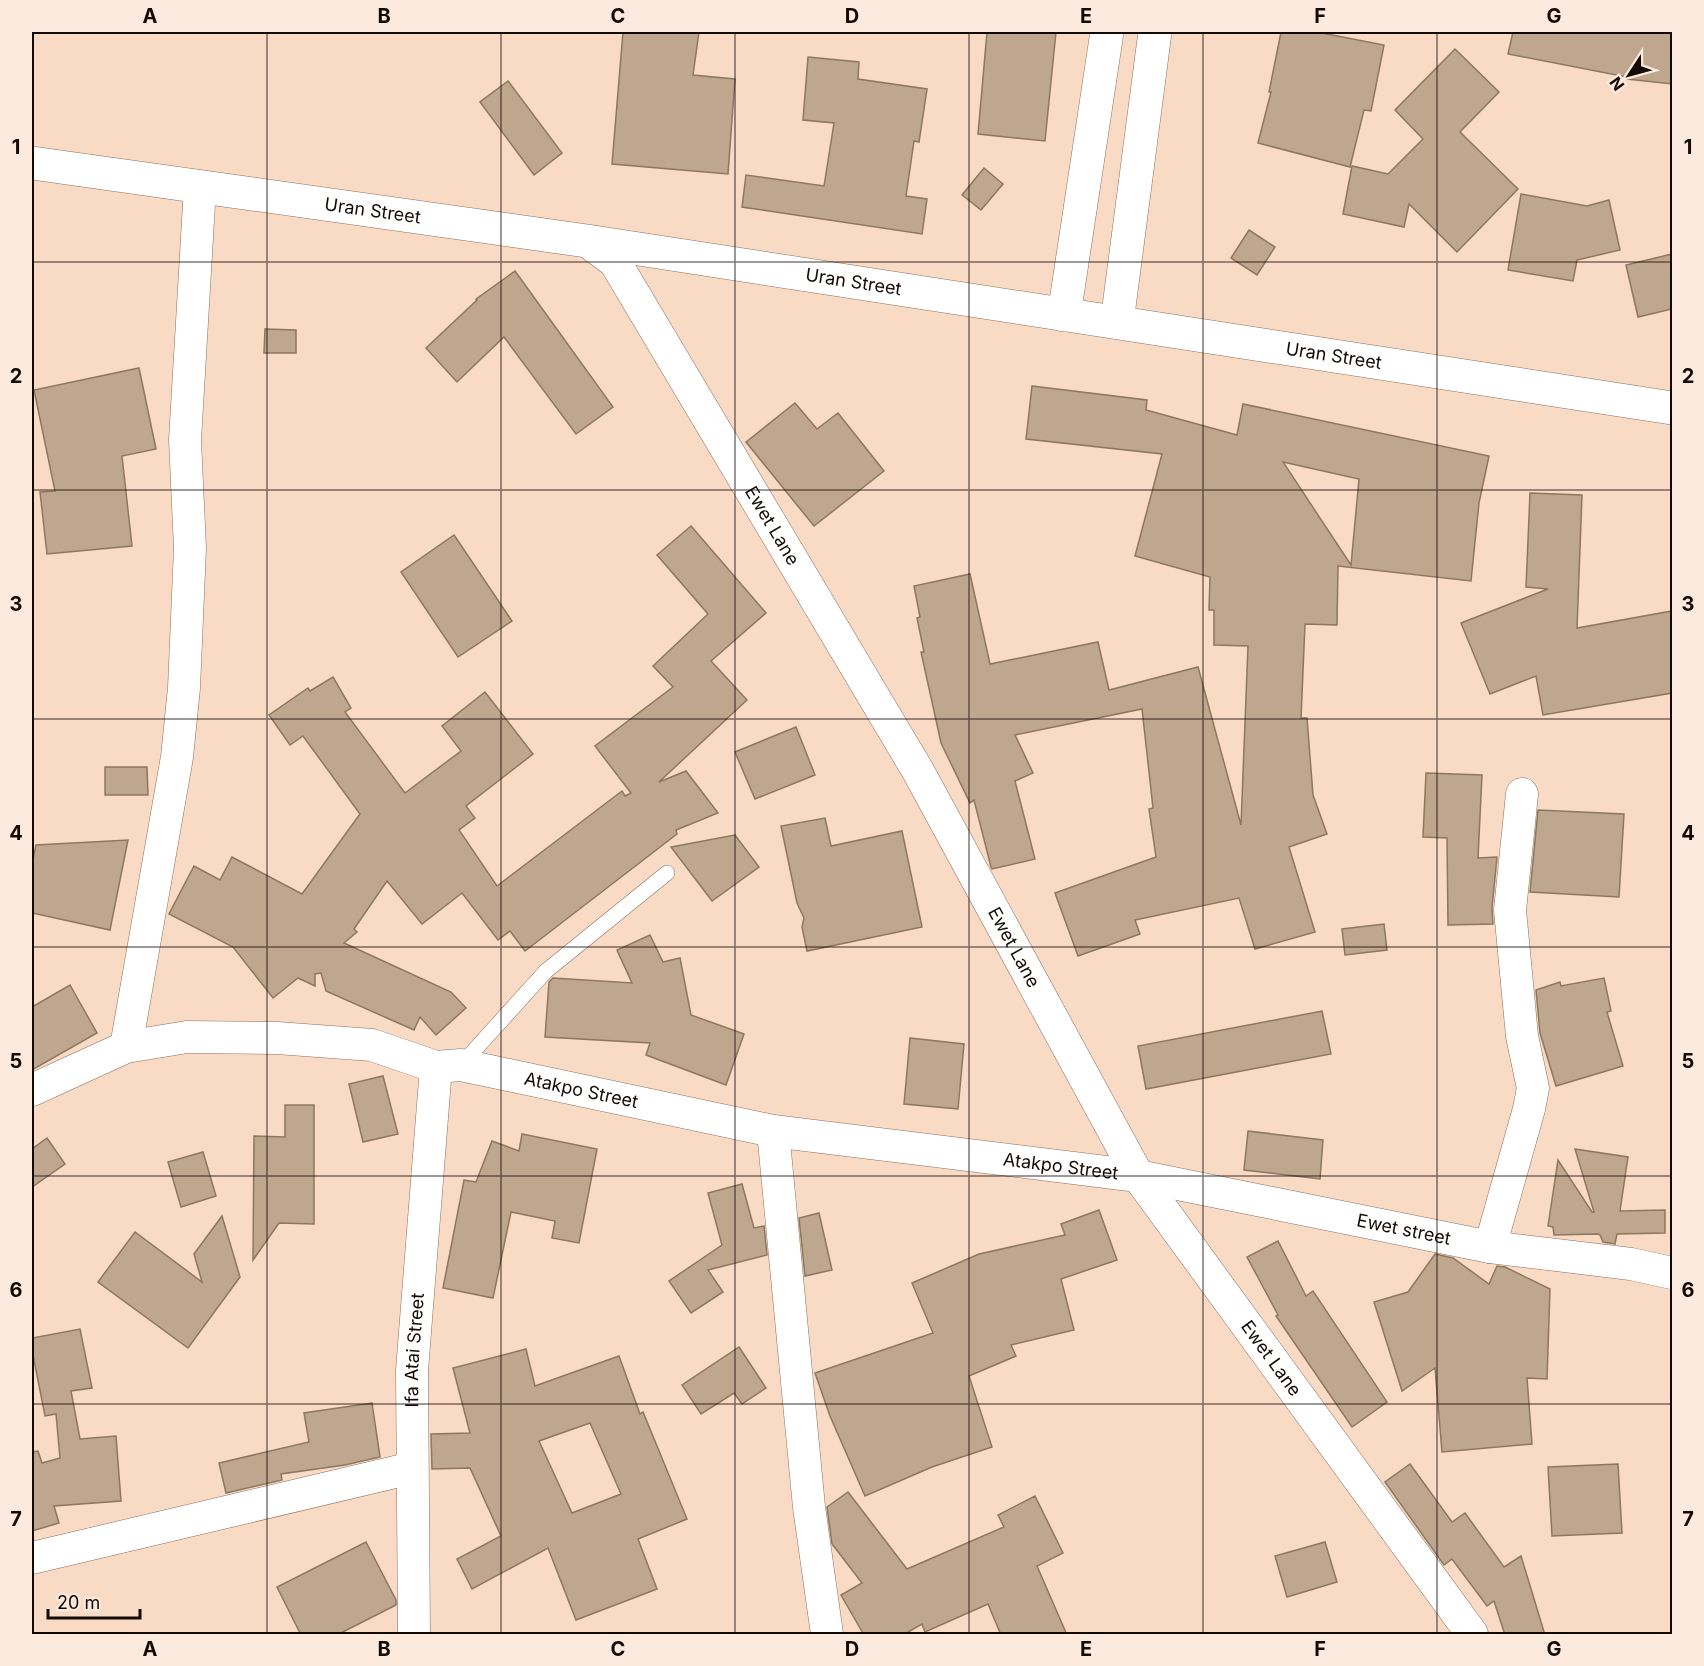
<svg xmlns="http://www.w3.org/2000/svg" width="1704" height="1666" font-family="Inter,sans-serif">
<rect width="100%" height="100%" fill="#f9dac5"/>
<g fill="#bea78e" stroke="#8d775f" stroke-width="1.5" fill-rule="evenodd">
<polygon points="623,32 699,32 693,75 735,79 728,174 612,164"/>
<polygon points="987,32 1056,32 1045,141 978,134"/>
<polygon points="1281,32 1317,32 1384,45 1371,111 1364,110 1350,167 1258,143 1271,92 1269,92"/>
<polygon points="1513,32 1672,32 1672,84 1627,79 1627,77 1508,54"/>
<polygon points="1455,49 1499,92 1460,132 1518,189 1457,252 1409,204 1404,227 1343,214 1352,166 1388,174 1423,139 1395,110"/>
<polygon points="808,57 859,62 858,79 927,89 919,142 914,141 906,196 927,199 922,234 742,207 746,175 824,186 834,123 803,120"/>
<polygon points="508,81 562,153 534,175 480,102"/>
<polygon points="984,168 1003,184 981,210 962,195"/>
<polygon points="1521,194 1587,206 1609,200 1620,250 1577,260 1573,281 1508,270"/>
<polygon points="1249,230 1275,247 1257,275 1231,258"/>
<polygon points="1672,254 1672,309 1638,317 1626,265"/>
<polygon points="515,271 613,407 576,434 504,337 457,382 426,348 477,300 476,299"/>
<polygon points="265,329 296,330 296,353 264,353"/>
<polygon points="139,368 156,449 122,456 132,546 47,554 40,492 55,491 34,390"/>
<path d="M1032,386L1147,400L1146,410L1237,435L1243,404L1489,456L1479,503L1471,581L1338,566L1337,625L1305,624L1301,718H1307L1313,795L1327,834L1289,847L1315,932L1255,949L1239,898L1135,920L1140,934L1078,956L1055,893L1156,857L1149,809L1153,808L1142,709L1015,735L1033,773L1015,781L1035,859L992,869L991,867L974,800L970,803L941,743L921,652H924L917,618L920,617L914,586L970,574L990,664L1098,642L1109,690L1198,667L1241,825L1248,646L1214,645V610H1209L1210,577L1135,556L1162,454L1026,439ZM1283,462L1359,479L1351,565Z"/>
<polygon points="795,403 817,429 838,413 884,471 814,526 746,442"/>
<polygon points="1530,493 1582,495 1577,628 1672,611 1672,693 1543,715 1536,676 1490,694 1461,623 1548,589 1526,587"/>
<polygon points="691,526 766,613 711,661 747,700 659,782 686,771 718,813 676,830 677,834 525,951 510,931 498,940 462,893 422,924 387,881 354,929 357,932 344,943 451,992 466,1008 436,1035 420,1017 414,1030 326,991 321,973 315,974 315,986 298,978 273,998 233,947 169,914 194,866 220,880 232,857 302,894 360,814 303,736 290,745 269,715 308,688 310,691 333,677 351,708 345,712 405,793 461,751 442,726 485,692 533,754 466,806 475,818 459,830 497,886 622,791 625,796 631,793 595,746 673,687 653,666 708,614 657,555"/>
<polygon points="454,535 512,621 458,657 401,572"/>
<polygon points="796,727 815,775 755,799 735,752"/>
<polygon points="105,767 147,767 148,795 105,795"/>
<polygon points="1426,773 1482,775 1478,858 1497,857 1492,908 1493,924 1448,925 1447,838 1423,837"/>
<polygon points="1538,810 1624,814 1619,897 1530,892"/>
<polygon points="825,818 831,846 902,831 922,927 807,951 802,927 804,918 797,903 781,826"/>
<polygon points="735,835 759,867 712,901 671,847"/>
<polygon points="128,840 110,930 32,913 32,864 36,845"/>
<polygon points="1384,924 1387,950 1345,955 1342,929"/>
<polygon points="650,935 663,962 680,958 691,1015 744,1034 726,1085 646,1055 650,1043 545,1037 549,982 553,978 632,983 617,950"/>
<polygon points="1604,978 1611,1011 1607,1012 1623,1066 1556,1086 1540,1033 1536,990 1560,982 1561,986"/>
<polygon points="70,985 97,1033 32,1070 32,1007"/>
<polygon points="1322,1011 1331,1054 1146,1089 1138,1046"/>
<polygon points="910,1038 964,1044 958,1109 904,1104"/>
<polygon points="383,1076 398,1134 363,1142 349,1084"/>
<polygon points="285,1105 314,1105 314,1224 279,1223 253,1260 254,1136 285,1137"/>
<polygon points="1248,1131 1323,1140 1320,1179 1244,1170"/>
<polygon points="522,1134 597,1149 579,1243 552,1238 555,1221 511,1212 493,1298 443,1288 464,1180 476,1182 492,1141 519,1151"/>
<polygon points="47,1138 65,1164 32,1187 32,1149"/>
<polygon points="1575,1149 1628,1157 1620,1211 1665,1210 1665,1233 1617,1234 1615,1244 1603,1242 1600,1235 1598,1234 1554,1235 1553,1227 1548,1226 1558,1160 1592,1212 1594,1212"/>
<polygon points="203,1152 216,1196 181,1207 168,1162"/>
<polygon points="742,1184 754,1228 764,1226 767,1255 708,1270 723,1292 691,1313 669,1281 722,1245 708,1193"/>
<polygon points="1099,1210 1117,1260 1061,1279 1074,1330 1011,1345 1016,1356 969,1376 992,1447 932,1467 865,1496 830,1416 815,1373 933,1333 912,1283 979,1254 1065,1235 1061,1224"/>
<polygon points="819,1213 832,1270 805,1276 799,1218"/>
<polygon points="222,1216 240,1277 188,1348 98,1282 135,1232 202,1282 194,1254"/>
<polygon points="1278,1241 1306,1296 1313,1291 1387,1402 1352,1427 1276,1316 1278,1315 1247,1257"/>
<polygon points="1435,1254 1453,1258 1489,1284 1497,1266 1505,1267 1550,1289 1547,1379 1527,1378 1532,1444 1442,1452 1435,1368 1402,1391 1374,1302 1408,1292"/>
<polygon points="80,1329 92,1388 71,1391 80,1439 116,1436 121,1501 54,1506 59,1523 32,1531 32,1452 38,1451 42,1463 60,1458 56,1414 45,1416 32,1350 32,1338"/>
<polygon points="739,1347 766,1388 742,1404 734,1393 701,1414 682,1385"/>
<path d="M526,1349L535,1386L619,1356L640,1414L643,1412L687,1519L638,1539L657,1589L576,1620L548,1548L472,1589L457,1559L501,1536L470,1468L432,1469L431,1434L470,1433L453,1368ZM590,1423L621,1494L572,1513L539,1441Z"/>
<polygon points="372,1403 380,1457 345,1465 281,1474 282,1480 226,1493 219,1463 309,1442 304,1413"/>
<polygon points="1410,1464 1452,1522 1465,1513 1504,1567 1521,1556 1545,1635 1505,1635 1494,1601 1487,1606 1452,1559 1444,1565 1385,1482"/>
<polygon points="1618,1464 1622,1533 1552,1536 1548,1467"/>
<polygon points="848,1492 907,1569 1004,1527 998,1515 1035,1496 1063,1553 1037,1566 1067,1635 1001,1635 988,1604 925,1632 922,1624 903,1635 864,1635 841,1595 862,1583 832,1544 827,1507"/>
<polygon points="366,1542 396,1600 396,1605 337,1635 301,1635 277,1587"/>
<polygon points="1325,1542 1337,1582 1287,1597 1275,1556"/>
</g>
<g fill="none" stroke-linecap="round" stroke-linejoin="round">
<defs>
<polyline id="service" points="461,1065 546,971 667,873"/>
<g id="minor">
<path id="s1" d="M587,241L615,262L918,771L1138,1176L1472,1634"/>
<polyline points="126,1047 177,757 184,688 190,548 185,440 200,187"/>
<path id="s2" d="M32,1090L126,1047L187,1037L277,1038L372,1045L436,1067L461,1065L773,1131L1138,1176L1490,1247L1631,1264L1672,1273"/>
<polyline points="773,1131 809,1507 827,1634"/>
<polyline points="1490,1247 1529,1109 1533,1088 1522,1036 1510,910 1522,794"/>
<polyline points="32,1558 412,1468"/>
<path id="s3" d="M414,1634L412,1370L436,1067"/>
</g>
<g id="tertiary">
<path id="s4" d="M32,163L587,241L1672,408"/>
<polyline points="1064,315 1107,32"/>
<polyline points="1117,322 1155,32"/>
</g>
</defs>
<use href="#service" stroke="#8c705e" stroke-width="16"/>
<use href="#minor" stroke="#8c705e" stroke-width="33"/>
<use href="#tertiary" stroke="#8c705e" stroke-width="34"/>
<use href="#service" stroke="#fff" stroke-width="15"/>
<use href="#minor" stroke="#fff" stroke-width="32"/>
<use href="#tertiary" stroke="#fff" stroke-width="33"/>
</g>
<path fill="none" stroke="#140a05" stroke-width="1.5" stroke-opacity="0.55" d="M267,32V1634M501,32V1634M735,32V1634M969,32V1634M1203,32V1634M1437,32V1634M32,262H1672M32,490H1672M32,719H1672M32,947H1672M32,1176H1672M32,1404H1672"/>
<g text-anchor="middle" stroke-width="4.5" stroke-linejoin="round" paint-order="stroke">
<g font-size="18" fill="#140a05" stroke="#fdeade">
<text dy="6" stroke="none"><textPath href="#s4" startOffset="344">Uran Street</textPath></text>
<text dy="6" stroke="none"><textPath href="#s4" startOffset="830">Uran Street</textPath></text>
<text dy="6" stroke="none"><textPath href="#s4" startOffset="1316">Uran Street</textPath></text>
<text dy="6" stroke="none"><textPath href="#s1" startOffset="342">Ewet Lane</textPath></text>
<text dy="6" stroke="none"><textPath href="#s1" startOffset="828">Ewet Lane</textPath></text>
<text dy="6" stroke="none"><textPath href="#s2" startOffset="566">Atakpo Street</textPath></text>
<text dy="6" stroke="none"><textPath href="#s2" startOffset="1052">Atakpo Street</textPath></text>
<text dy="6" stroke="none"><textPath href="#s2" startOffset="1401">Ewet street</textPath></text>
<text dy="6" stroke="none"><textPath href="#s3" startOffset="284">Ifa Atai Street</textPath></text>
<text dy="6" stroke="none"><textPath href="#s1" startOffset="1314">Ewet Lane</textPath></text>
</g>
</g>
<rect width="1704" height="1666" fill="none" stroke="#fdeade" stroke-width="66"/>
<g transform="translate(1629 75) rotate(234)" stroke="#fdeade" stroke-width="4.5" paint-order="stroke">
<path d="M0-4.5L10 22L0 15L-10 22Z" fill="#140a05"/>
<text y="-9" font-size="16" font-weight="bold" text-anchor="middle" fill="#140a05">N</text>
</g>
<path d="M48 1609v9h92v-9" fill="none" stroke="#140a05" stroke-width="3"/>
<text x="57" y="1609" font-size="18" fill="#140a05" stroke="#fdeade" stroke-width="4.5" paint-order="stroke">20 m</text>
<rect x="33" y="33" width="1638" height="1600" fill="none" stroke="#140a05" stroke-width="2"/>
<g font-size="20" text-anchor="middle" font-weight="bold" fill="#140a05">
<text x="150" y="23">A</text>
<text x="384" y="23">B</text>
<text x="618" y="23">C</text>
<text x="852" y="23">D</text>
<text x="1086" y="23">E</text>
<text x="1320" y="23">F</text>
<text x="1554" y="23">G</text>
<text x="16" y="154">1</text>
<text x="1688" y="154">1</text>
<text x="16" y="383">2</text>
<text x="1688" y="383">2</text>
<text x="16" y="611">3</text>
<text x="1688" y="611">3</text>
<text x="16" y="840">4</text>
<text x="1688" y="840">4</text>
<text x="16" y="1068">5</text>
<text x="1688" y="1068">5</text>
<text x="16" y="1297">6</text>
<text x="1688" y="1297">6</text>
<text x="16" y="1526">7</text>
<text x="1688" y="1526">7</text>
<text x="150" y="1656">A</text>
<text x="384" y="1656">B</text>
<text x="618" y="1656">C</text>
<text x="852" y="1656">D</text>
<text x="1086" y="1656">E</text>
<text x="1320" y="1656">F</text>
<text x="1554" y="1656">G</text>
</g>
</svg>
